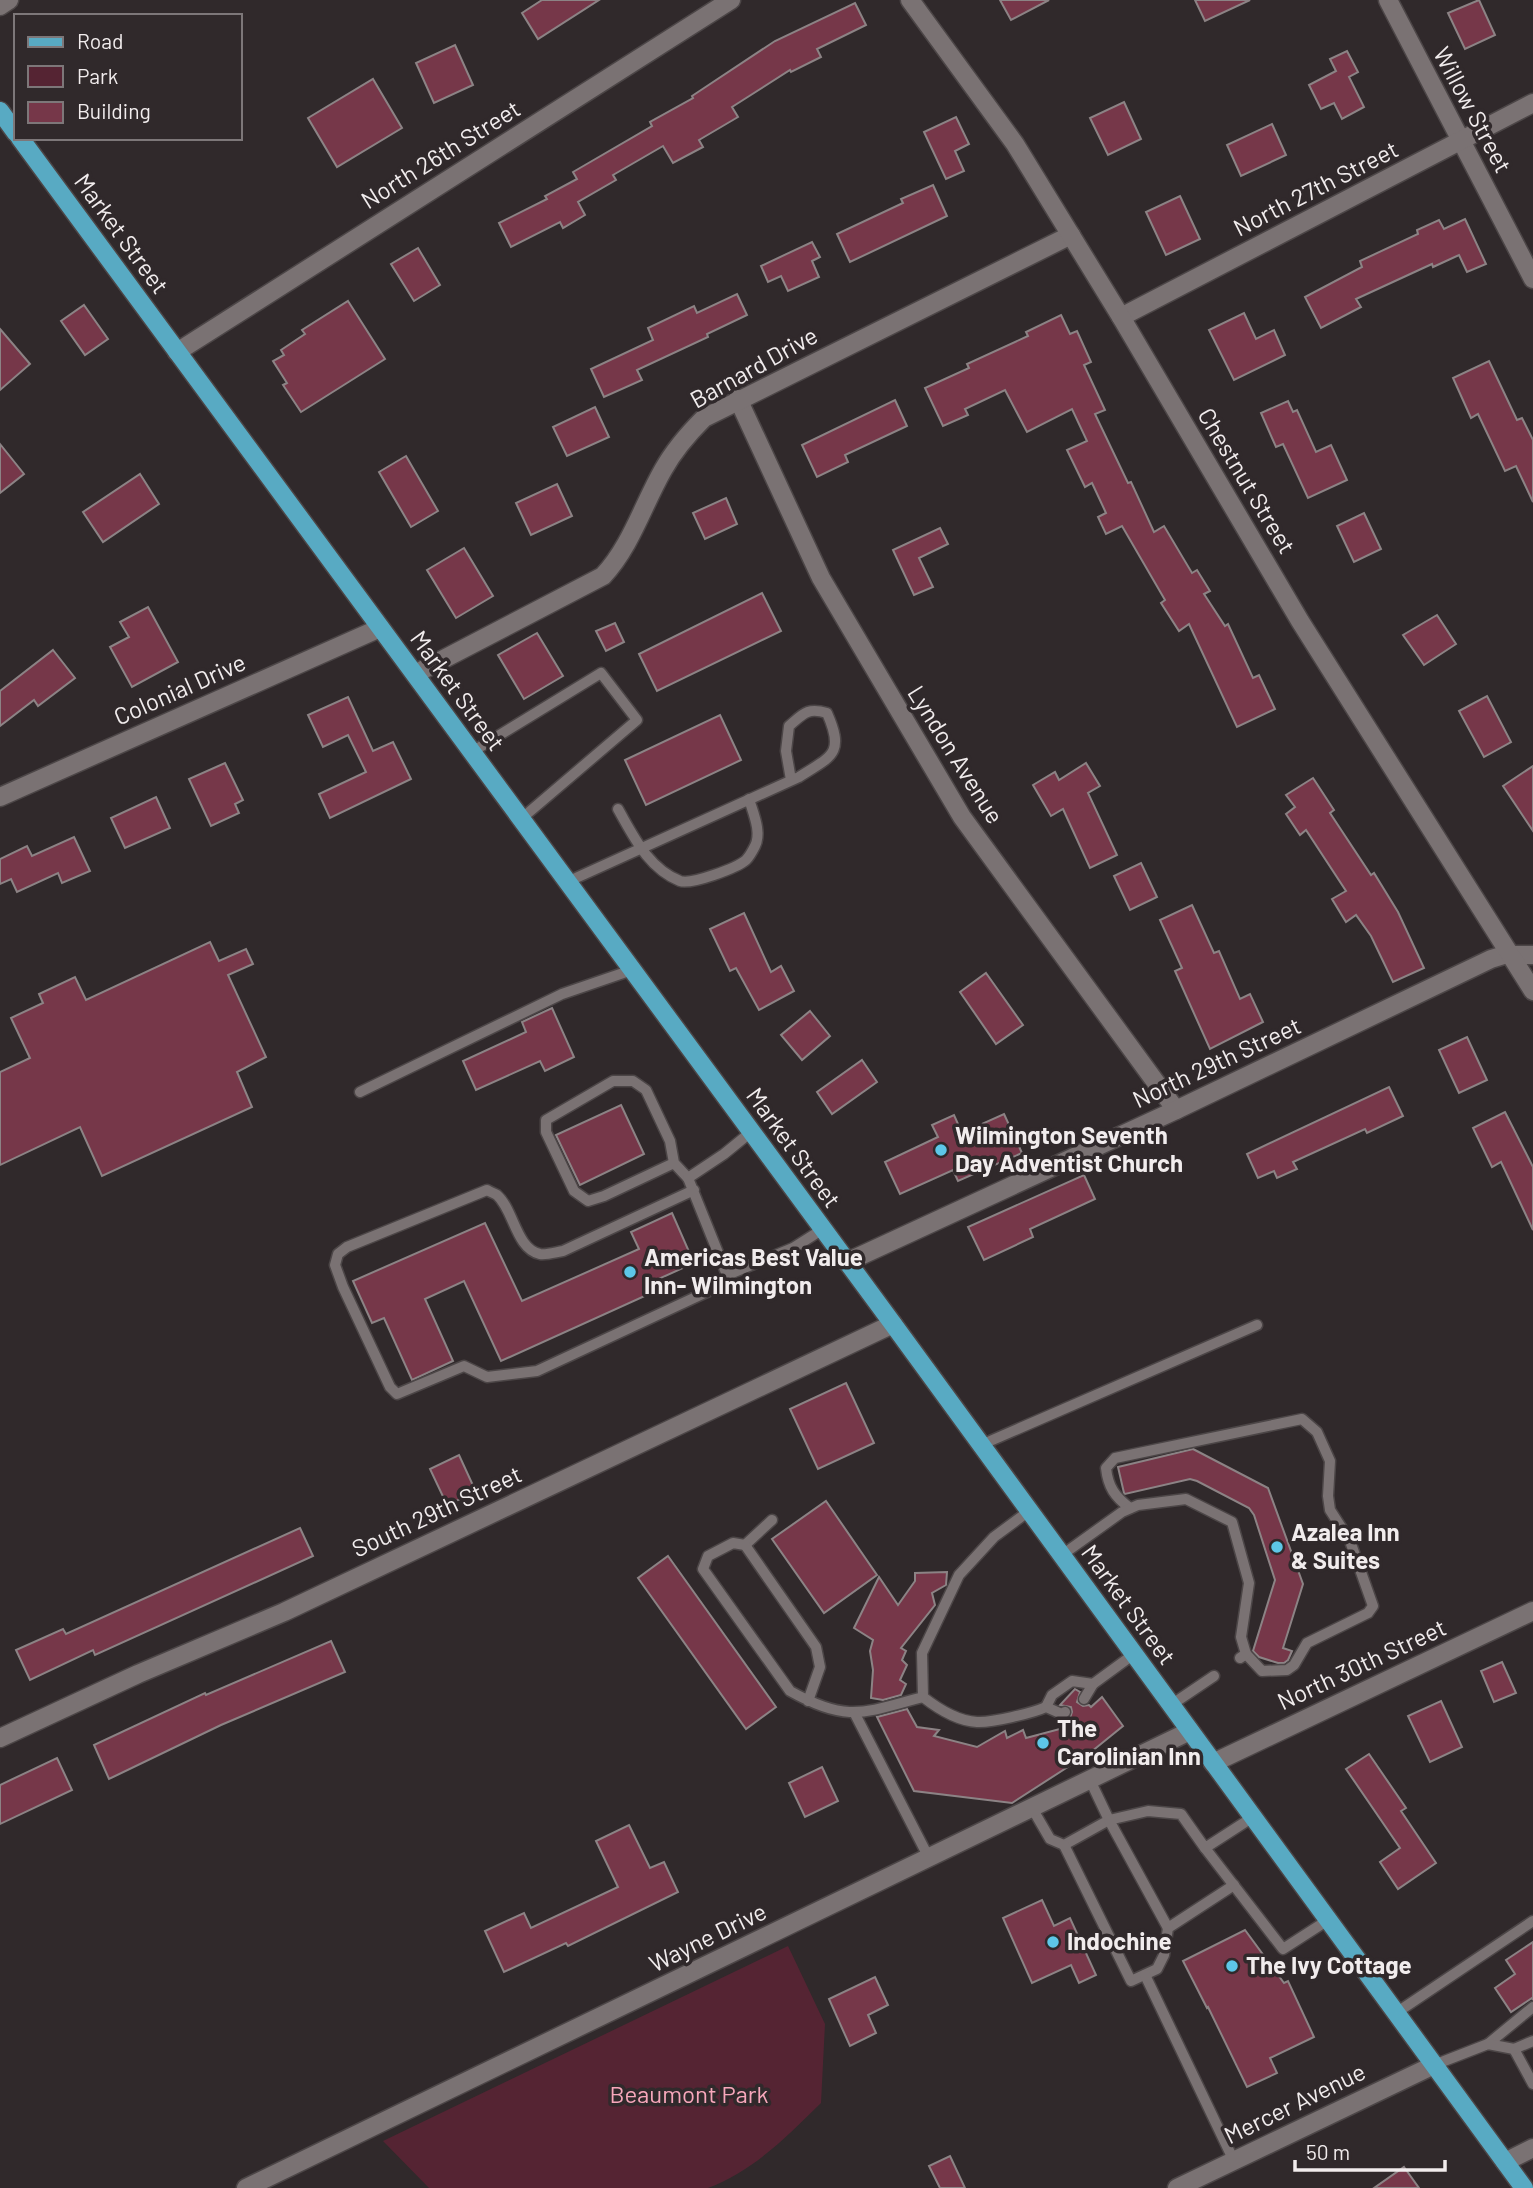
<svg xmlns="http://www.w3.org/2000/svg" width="1533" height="2188" font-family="Barlow,sans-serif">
<rect width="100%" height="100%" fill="#30292b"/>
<path fill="#552433" d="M788,1946L825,2024L821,2103C787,2136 754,2171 708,2188H429L383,2141Z"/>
<g fill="#763749" stroke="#8c8385" stroke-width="2">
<polygon points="542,0 599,0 538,39 522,13"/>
<polygon points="1000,0 1049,0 1011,20"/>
<polygon points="1195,0 1250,0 1205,21"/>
<polygon points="1479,0 1495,35 1465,49 1448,13"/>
<polygon points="855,3 866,25 817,49 821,57 791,72 790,70 732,107 738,117 699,140 703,147 673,163 663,146 613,175 616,180 578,202 585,215 563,228 560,222 511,247 499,223 547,199 545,196 577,179 573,172 652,126 650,122 693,98 692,96 775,41"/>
<polygon points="455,45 473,85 434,103 416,63"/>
<polygon points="1347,51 1358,72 1349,77 1364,107 1342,119 1334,103 1321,109 1309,85 1336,71 1330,59"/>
<polygon points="373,79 402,128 337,167 308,118"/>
<polygon points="1124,102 1141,139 1108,155 1090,118"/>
<polygon points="956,117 969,144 955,151 964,171 946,179 924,132"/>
<polygon points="1272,124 1286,155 1241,176 1227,145"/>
<polygon points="933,185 947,216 850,262 837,234 903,203 901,199"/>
<polygon points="1180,196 1200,239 1166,255 1146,212"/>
<polygon points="1465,219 1486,264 1467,272 1459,255 1433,267 1432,264 1356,299 1361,307 1321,328 1305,297 1362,267 1360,261 1418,234 1417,230 1439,220 1444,229"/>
<polygon points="812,242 820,257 812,261 819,277 788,291 781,276 768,282 761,266"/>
<polygon points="418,248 440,285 414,301 391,264"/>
<polygon points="737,294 747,315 707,334 708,337 637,370 642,380 604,397 591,369 653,340 648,328 694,306 697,313"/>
<polygon points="348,301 385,359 301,412 283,385 287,383 273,361 284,355 281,350 305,334 302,330"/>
<polygon points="84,305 108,339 85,355 61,321"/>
<polygon points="1244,313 1256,339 1274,330 1285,355 1234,380 1209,330"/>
<polygon points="1061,315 1070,334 1077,331 1091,362 1084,365 1105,410 1095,414 1128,483 1131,482 1154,532 1164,526 1192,573 1197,570 1210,591 1204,594 1225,626 1228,624 1253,678 1259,675 1275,709 1237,727 1189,624 1179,631 1161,603 1165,600 1122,526 1106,534 1098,517 1106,513 1092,483 1085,487 1067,450 1087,441 1072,409 1027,432 1005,390 965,409 968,415 943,426 925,388 969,368 967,364 1028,336 1026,332"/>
<polygon points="0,329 30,364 0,390"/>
<polygon points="1489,361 1517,420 1522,418 1533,440 1533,502 1516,466 1505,471 1478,414 1471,418 1453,378"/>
<polygon points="895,400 907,426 845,455 848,462 817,477 802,445"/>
<polygon points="1288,401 1293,412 1297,410 1316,452 1331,445 1347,480 1308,498 1283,444 1276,447 1261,413"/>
<polygon points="595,407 609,437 567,456 553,427"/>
<polygon points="0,444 24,474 0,493"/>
<polygon points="406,456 438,511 411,527 379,472"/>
<polygon points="140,474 159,504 103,542 83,512"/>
<polygon points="557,484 572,516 531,535 516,503"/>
<polygon points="726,498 737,524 705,539 693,513"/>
<polygon points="1364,513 1381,549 1354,562 1337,526"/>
<polygon points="940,528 948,544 919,558 933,587 914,595 893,550"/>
<polygon points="464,548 493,596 456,618 427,570"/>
<polygon points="762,593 781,631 657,691 639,654"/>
<polygon points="148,607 178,662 132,687 110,647 129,637 120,622"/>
<polygon points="1437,615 1456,644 1424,665 1403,635"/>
<polygon points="615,623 624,642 606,651 596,631"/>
<polygon points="537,633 563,676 524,699 498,655"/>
<polygon points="53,650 75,678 38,706 34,700 0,726 0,691"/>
<polygon points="1487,696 1511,742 1484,757 1459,711"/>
<polygon points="348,697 373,751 393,742 411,779 330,818 319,794 366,772 348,735 323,747 308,715"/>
<polygon points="720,715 741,760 646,805 625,760"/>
<polygon points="225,763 243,800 235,804 239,813 211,826 189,779"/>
<polygon points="1086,763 1100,786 1088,793 1117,855 1090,868 1063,809 1051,816 1033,785 1055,772 1059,780"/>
<polygon points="1533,766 1533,831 1503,786"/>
<polygon points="1313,778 1334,810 1330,813 1371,875 1374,873 1398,912 1424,968 1393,982 1371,936 1356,915 1346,922 1332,899 1346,891 1306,830 1300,835 1286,814 1295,807 1286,795"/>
<polygon points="156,797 170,828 125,848 111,818"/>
<polygon points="74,837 90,871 62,883 58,873 17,892 11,879 0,884 0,859 27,846 32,856"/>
<polygon points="1141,863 1157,897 1130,910 1114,876"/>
<polygon points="1192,905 1214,953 1219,951 1240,999 1250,994 1263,1022 1210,1049 1175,971 1182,968 1160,920"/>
<polygon points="744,913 771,972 781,966 794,991 759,1010 736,968 730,971 710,929"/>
<polygon points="210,942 219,961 246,949 253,964 228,975 266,1057 237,1072 252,1107 102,1176 80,1127 0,1165 0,1072 30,1058 11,1018 43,1003 39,994 75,977 86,1000"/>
<polygon points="986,973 1023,1025 996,1044 960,992"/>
<polygon points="552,1008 574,1057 545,1071 540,1061 476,1090 463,1061 526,1032 522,1022"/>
<polygon points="810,1011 830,1036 802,1060 781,1035"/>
<polygon points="1467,1037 1487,1080 1459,1093 1439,1050"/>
<polygon points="862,1060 877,1082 832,1114 817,1092"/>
<polygon points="1389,1087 1403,1116 1367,1133 1365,1129 1293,1162 1297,1169 1277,1178 1274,1171 1258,1178 1247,1154"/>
<polygon points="621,1105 644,1154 580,1185 556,1135"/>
<polygon points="1505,1112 1533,1167 1533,1230 1501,1162 1492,1167 1473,1128"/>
<polygon points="1004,1114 1022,1153 958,1181 953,1170 900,1194 885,1162 938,1137 932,1125 954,1115 962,1133"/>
<polygon points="1084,1175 1095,1199 1030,1229 1033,1237 984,1260 968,1227"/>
<polygon points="672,1213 694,1263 654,1281 658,1290 501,1361 464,1281 425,1299 453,1361 412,1380 384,1318 372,1323 353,1281 485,1223 522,1301 639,1249 631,1232"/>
<polygon points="846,1383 874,1443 818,1469 790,1409"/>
<polygon points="1193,1449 1268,1488 1303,1584 1283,1648 1292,1651 1288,1660 1284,1663 1278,1663 1259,1657 1253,1651 1275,1580 1254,1515 1249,1508 1197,1481 1190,1479 1125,1494 1124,1493 1118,1467"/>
<polygon points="459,1455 476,1492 447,1505 430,1469"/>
<polygon points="826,1501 877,1575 824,1613 772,1539"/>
<polygon points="300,1528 313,1556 95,1655 93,1650 30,1680 16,1650 63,1629 66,1634"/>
<polygon points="668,1556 776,1707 746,1729 638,1578"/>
<polygon points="947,1572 946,1585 932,1593 935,1605 901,1648 906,1651 902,1660 907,1665 900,1680 906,1684 901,1695 883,1700 871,1698 873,1670 870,1651 873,1640 854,1628 879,1577 898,1605 915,1581 915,1573"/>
<polygon points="331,1641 345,1672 221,1725 109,1779 94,1745 205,1693 206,1695"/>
<polygon points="1502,1662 1516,1693 1494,1702 1481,1671"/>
<polygon points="1075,1689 1080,1692 1077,1702 1083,1706 1089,1705 1091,1707 1102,1697 1123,1726 1091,1752 1012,1803 914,1791 877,1717 907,1709 917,1727 939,1730 934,1736 977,1747 1005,1731 1007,1738 1023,1730 1026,1738 1075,1725 1070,1718 1072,1712 1071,1707 1060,1705"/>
<polygon points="1441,1701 1462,1747 1430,1762 1408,1716"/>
<polygon points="1369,1754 1406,1808 1401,1811 1436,1863 1398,1889 1380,1862 1400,1848 1346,1769"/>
<polygon points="57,1758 72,1790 0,1824 0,1785"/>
<polygon points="822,1767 838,1801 805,1817 789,1783"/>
<polygon points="629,1825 650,1868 664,1862 678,1892 568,1946 566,1943 504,1972 485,1931 524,1913 531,1928 618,1887 596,1841"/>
<polygon points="1042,1900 1054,1926 1070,1918 1096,1975 1079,1983 1071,1965 1032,1983 1003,1918"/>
<polygon points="1245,1930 1284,1983 1288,1981 1314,2037 1270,2058 1277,2073 1247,2087 1208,2007 1207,2008 1183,1961"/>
<polygon points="1533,1942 1533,2000 1532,1998 1511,2012 1495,1988 1515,1974 1506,1960"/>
<polygon points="875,1977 888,2005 868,2015 876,2033 850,2046 829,1999"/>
<polygon points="950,2156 965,2188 940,2188 929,2166"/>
<polygon points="1404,2167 1419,2188 1374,2188"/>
</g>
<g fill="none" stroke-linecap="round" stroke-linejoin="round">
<defs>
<g id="lane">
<polyline points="472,752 601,673 637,720 521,819"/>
<path d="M618,809C634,837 648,868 680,881C691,885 737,868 746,860C749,857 753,850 755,846C762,832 753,813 749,799"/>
<path d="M567,882L799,777C832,756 845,754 827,713C807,707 803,714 789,726L786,751L791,780"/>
<polyline points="360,1092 562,994 632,970"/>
<path d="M674,1163L604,1196L588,1201L574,1191L546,1132V1120L613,1081H633L646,1090L670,1141L674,1163L688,1178L727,1275L711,1290L537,1371L487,1377L464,1366L397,1394L390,1387L343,1287L335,1265L338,1254L347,1247L487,1190C490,1192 494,1193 497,1195C514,1210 516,1249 540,1254C547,1255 556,1252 563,1251L694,1190"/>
<polyline points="688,1178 724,1154 751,1132"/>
<polyline points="727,1275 793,1248 823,1229"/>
<polyline points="981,1445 1257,1325"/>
<path d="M1130,1508C1115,1497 1108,1487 1106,1468L1115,1458L1302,1419L1317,1432L1330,1461L1328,1496L1330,1510L1350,1541L1373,1606L1368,1613L1307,1643L1294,1665L1287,1670L1262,1671L1246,1654"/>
<path d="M1029,1511L994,1537L959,1575L922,1653L923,1697C937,1708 958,1721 977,1722C991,1723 1033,1713 1046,1707L1062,1714L1065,1712"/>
<polyline points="745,1545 772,1520"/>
<polyline points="1062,1555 1122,1512 1138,1505 1186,1499 1232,1522 1249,1583 1241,1637 1246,1654 1240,1658"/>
<polyline points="1084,1699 1093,1684 1134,1654"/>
<path d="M808,1701L820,1667L816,1647L745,1545L733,1543L708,1556L703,1569L790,1691C847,1723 863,1713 923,1697"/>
<polyline points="1171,1705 1214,1676"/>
<polyline points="1046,1707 1052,1695 1072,1681 1093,1684"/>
<polyline points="855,1714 929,1858"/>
<polyline points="1032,1808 1050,1839 1064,1845 1109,1820 1090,1780"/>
<polyline points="1064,1845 1131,1981 1157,1969 1164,1955 1168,1928 1234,1885"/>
<polyline points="1205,1848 1283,1949 1328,1920"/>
<polyline points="1168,1928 1109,1820 1148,1811 1181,1814 1205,1848 1253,1817"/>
<polyline points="1145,1975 1234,2161"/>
<polyline points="1396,2013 1533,1921"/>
<polyline points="1488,2044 1533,2007"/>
<polyline points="1514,2049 1533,2084"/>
<polyline points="1434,2065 1488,2044 1514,2049 1533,2041"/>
</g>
<g id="street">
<polyline points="1388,0 1533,279"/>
<polyline points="0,6 9,0"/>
<polyline points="1121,317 1533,103"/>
<polyline points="177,352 731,0"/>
<polyline points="738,399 821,578 962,817 1176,1110"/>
<path d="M415,674L603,576C631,546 643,505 663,470C674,450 688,434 704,418L1071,235"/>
<polyline points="0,797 380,628"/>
<polyline points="847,1262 1176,1110 1491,959 1504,955 1533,955"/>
<polyline points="0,1738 138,1674 284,1612 893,1324"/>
<polyline points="1505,2162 1533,2148"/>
<polyline points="246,2188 1190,1731"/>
<polyline points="1177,2188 1434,2065"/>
</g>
<g id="secondary">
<polyline points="910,0 1015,144 1121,317 1300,621 1533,991"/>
<polyline points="1213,1763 1533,1611"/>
</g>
<g id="primary">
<polyline points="0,111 16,133"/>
<polyline points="20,138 893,1324 1524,2188"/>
</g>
</defs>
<use href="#lane" stroke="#4c4647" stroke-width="13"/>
<use href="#street" stroke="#4c4647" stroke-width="21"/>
<use href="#secondary" stroke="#4c4647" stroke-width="21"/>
<use href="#primary" stroke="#4c4647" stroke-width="21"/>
<use href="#lane" stroke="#7a7273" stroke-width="10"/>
<use href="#street" stroke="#7a7273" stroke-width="18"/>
<use href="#secondary" stroke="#7a7273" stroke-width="18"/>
<use href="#primary" stroke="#58aac3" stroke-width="18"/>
</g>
<g fill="#5dc7e8" stroke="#30292b" stroke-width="2.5">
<circle cx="941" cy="1150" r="7"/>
<circle cx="630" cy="1272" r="7"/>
<circle cx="1277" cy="1547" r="7"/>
<circle cx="1043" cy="1743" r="7"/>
<circle cx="1053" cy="1942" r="7"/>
<circle cx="1232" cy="1966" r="7"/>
</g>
<g text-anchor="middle" stroke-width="7" stroke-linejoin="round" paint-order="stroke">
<g font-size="24" fill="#f1eced" stroke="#30292b">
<text transform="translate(1472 110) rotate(62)" y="8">Willow Street</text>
<text transform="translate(441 155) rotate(-32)" y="8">North 26th Street</text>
<text transform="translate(1316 189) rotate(-27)" y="8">North 27th Street</text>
<text transform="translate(121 234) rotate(54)" y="8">Market Street</text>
<text transform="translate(754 368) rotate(-29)" y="8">Barnard Drive</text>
<text transform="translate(1246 481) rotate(59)" y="8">Chestnut Street</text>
<text transform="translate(180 690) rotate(-24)" y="8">Colonial Drive</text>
<text transform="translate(457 691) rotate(54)" y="8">Market Street</text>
<text transform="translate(955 755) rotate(58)" y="8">Lyndon Avenue</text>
<text transform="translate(1217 1063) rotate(-25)" y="8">North 29th Street</text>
<text transform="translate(793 1148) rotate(54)" y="8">Market Street</text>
<text transform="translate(437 1512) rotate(-25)" y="8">South 29th Street</text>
<text transform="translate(1128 1605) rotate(54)" y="8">Market Street</text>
<text transform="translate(1362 1665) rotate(-25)" y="8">North 30th Street</text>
<text transform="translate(708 1938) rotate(-26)" y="8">Wayne Drive</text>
<text transform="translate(1295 2104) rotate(-26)" y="8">Mercer Avenue</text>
</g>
<g font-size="24" font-weight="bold" fill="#f1eced" stroke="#30292b" text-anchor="start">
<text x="955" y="1144">Wilmington Seventh<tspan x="955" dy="28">Day Adventist Church</tspan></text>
<text x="644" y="1266">Americas Best Value<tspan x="644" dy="28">Inn- Wilmington</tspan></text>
<text x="1291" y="1541">Azalea Inn<tspan x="1291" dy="28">&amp; Suites</tspan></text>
<text x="1057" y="1737">The<tspan x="1057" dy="28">Carolinian Inn</tspan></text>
<text x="1067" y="1950">Indochine</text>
<text x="1246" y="1974">The Ivy Cottage</text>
</g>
<g font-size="24" fill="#f7a7bb" stroke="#30292b">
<text x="689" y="2103">Beaumont Park</text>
</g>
</g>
<rect x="14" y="14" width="228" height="126" fill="#30292b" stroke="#7d7779" stroke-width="2"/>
<rect x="28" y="37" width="35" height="10" fill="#58aac3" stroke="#7d7779" stroke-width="2"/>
<text x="77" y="49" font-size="21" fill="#f1eced">Road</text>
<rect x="28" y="66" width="35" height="21" fill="#552433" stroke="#7d7779" stroke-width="2"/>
<text x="77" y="84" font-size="21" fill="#f1eced">Park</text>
<rect x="28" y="102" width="35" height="21" fill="#763749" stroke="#7d7779" stroke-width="2"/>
<text x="77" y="119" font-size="21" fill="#f1eced">Building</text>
<path d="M1295 2160v10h150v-10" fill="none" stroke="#f1eced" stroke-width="3.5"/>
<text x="1306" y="2160" font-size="21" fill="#f1eced" stroke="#30292b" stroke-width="5" paint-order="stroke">50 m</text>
</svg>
